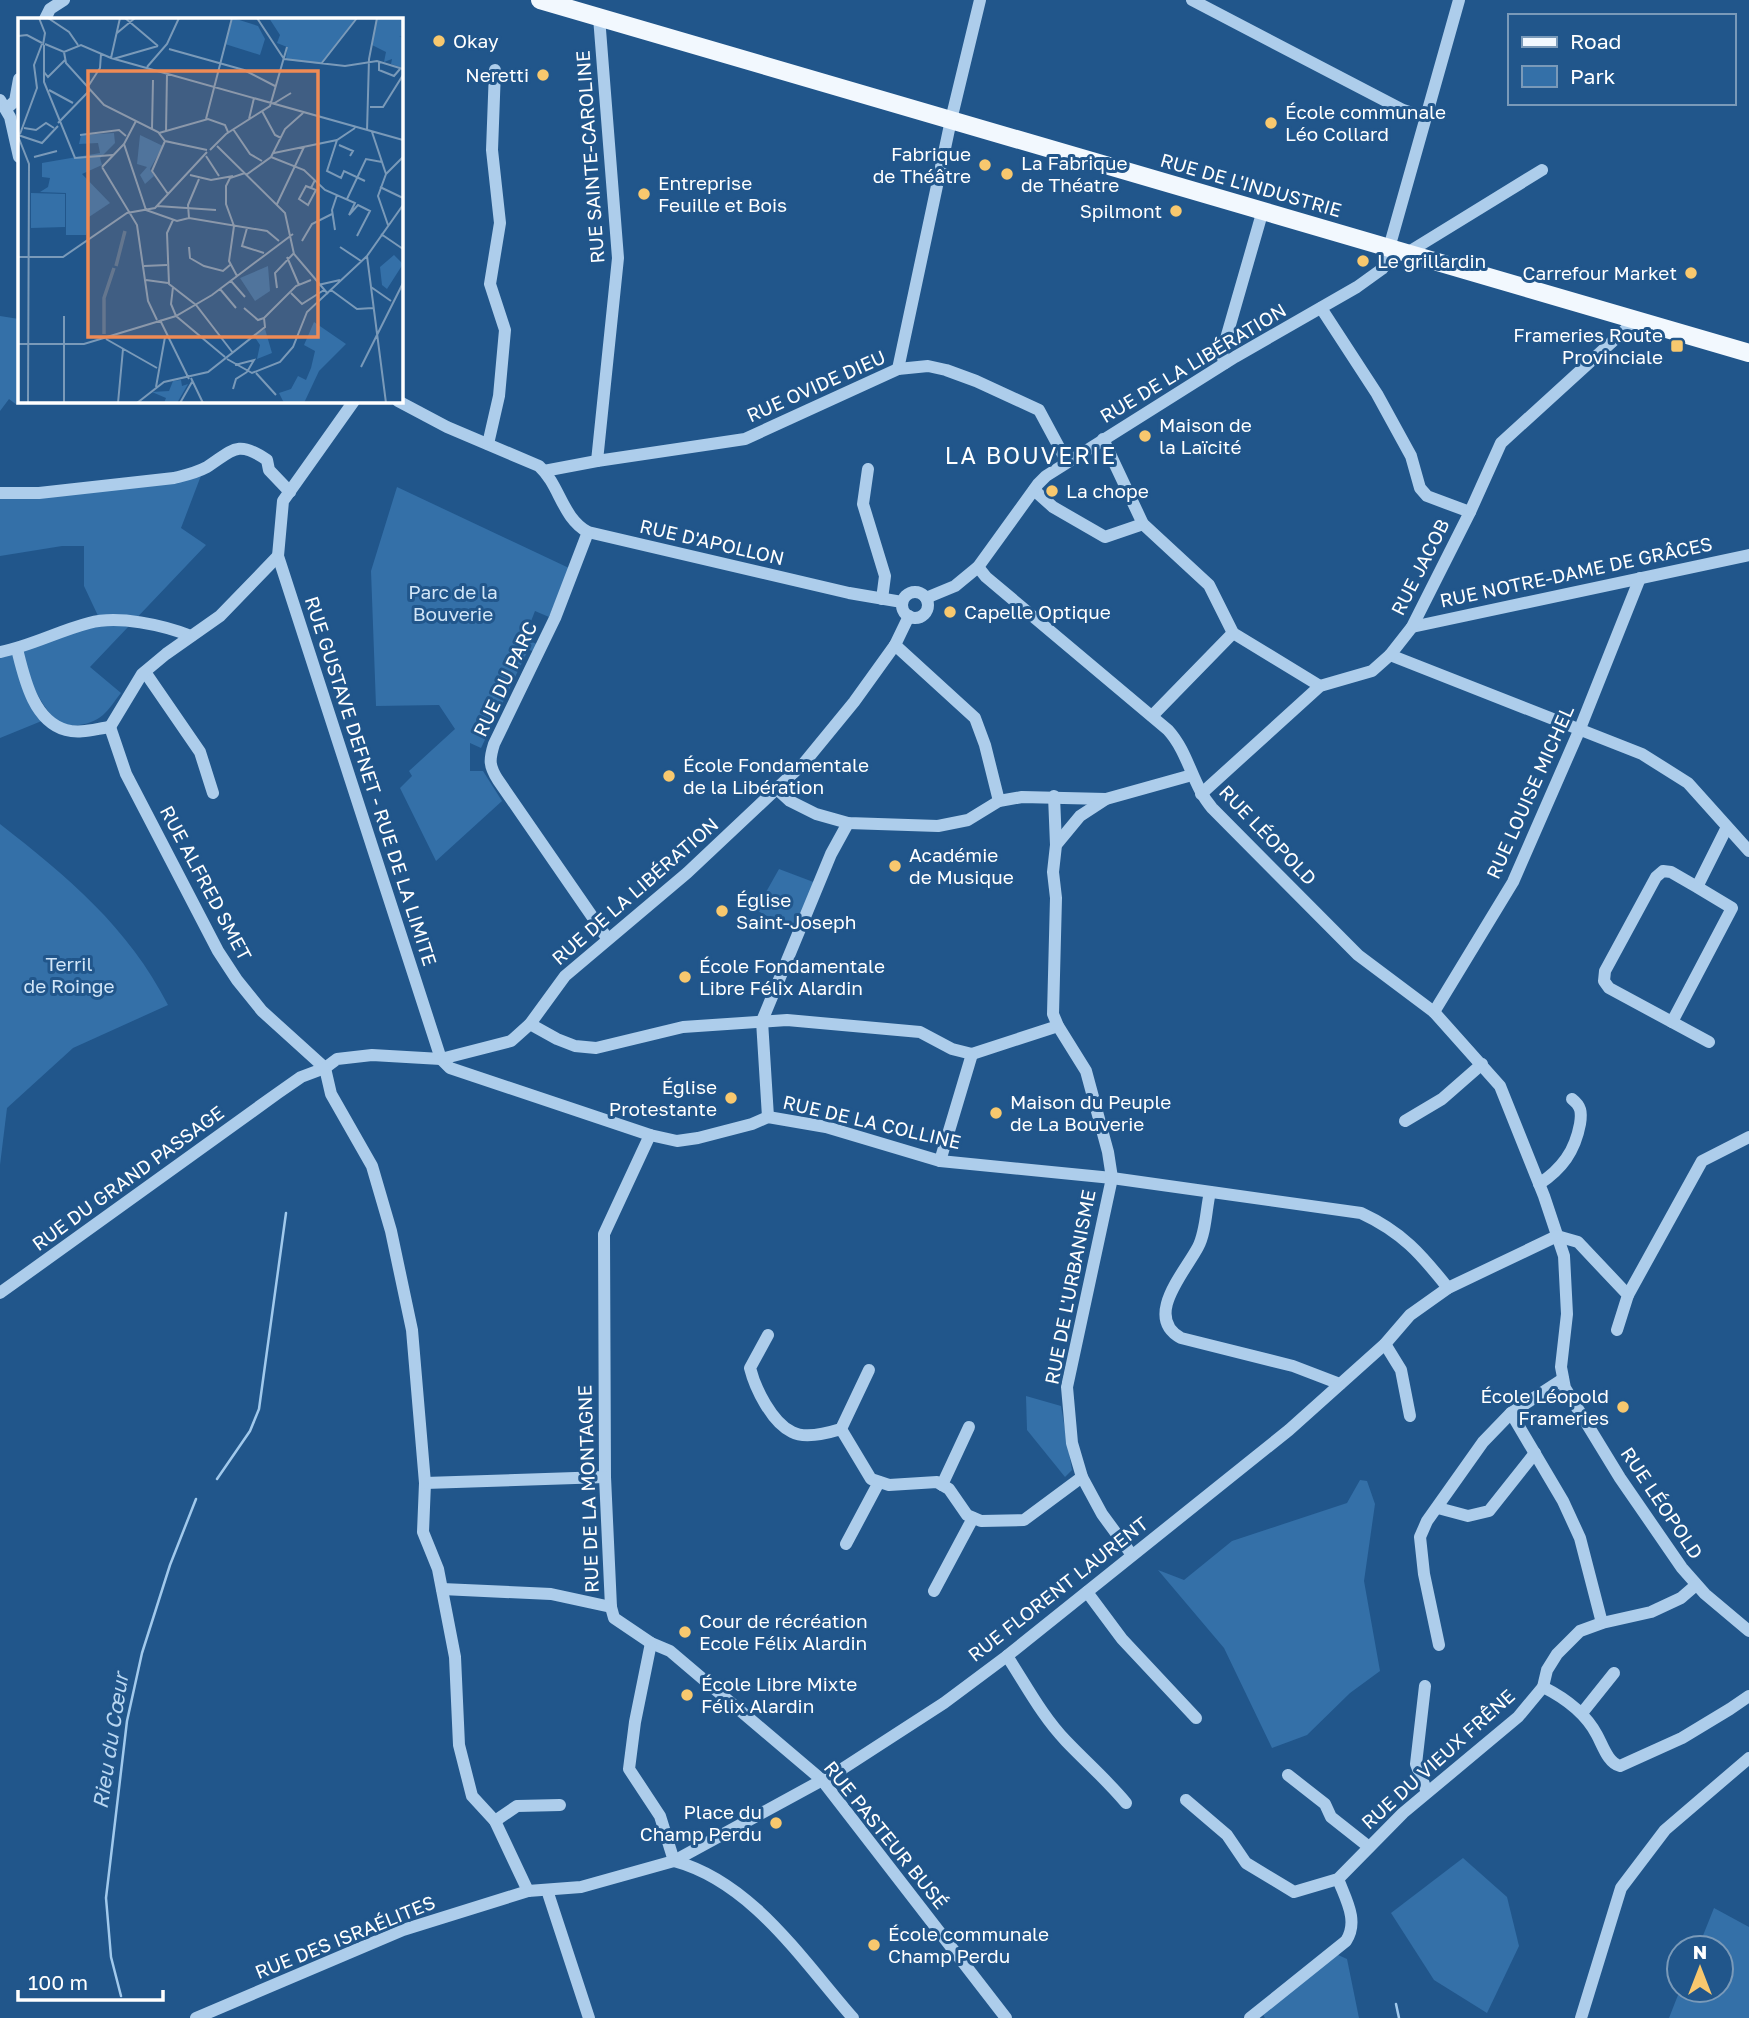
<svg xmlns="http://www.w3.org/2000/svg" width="1749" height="2018" font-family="'Golos Text',sans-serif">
<rect width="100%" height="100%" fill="#21568b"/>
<g fill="#3470a8">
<polygon points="0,316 19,319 19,396 17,405 9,399 0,411"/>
<path d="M202,473L181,528L206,545L90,667L121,693C115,700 110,709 103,715C90,726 64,731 52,716C40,702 32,683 22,668L49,718L0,738V652L100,620L84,586V546H62L0,556V497Z"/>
<polygon points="397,487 569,568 549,617 535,611 524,639 537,644 534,651 528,650 481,748 470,743 470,771 483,771 502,801 436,861 400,788 412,776 409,771 455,729 439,705 376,706 371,571"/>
<path d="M0,824C68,877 128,927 168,1005L73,1048L7,1108L0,1165Z"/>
<polygon points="779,869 816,883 795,931 756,910"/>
<polygon points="1026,1396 1061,1406 1072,1470 1065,1477 1027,1430"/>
<polygon points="1360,1480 1367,1481 1375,1504 1364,1581 1380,1671 1350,1693 1307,1735 1272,1748 1224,1648 1158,1570 1184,1580 1232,1541 1347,1503"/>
<polygon points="1463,1858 1507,1897 1519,1946 1487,2013 1434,1980 1391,1913"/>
<polygon points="1714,1908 1749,1927 1749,2018 1669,2018 1680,1990 1721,1990 1721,1948 1698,1948"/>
<polygon points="1336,1954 1347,1959 1359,2018 1265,2018 1262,2013"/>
</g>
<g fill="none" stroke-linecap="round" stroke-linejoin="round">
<g stroke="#a1c9ec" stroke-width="2.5">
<polyline points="217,1479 250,1431 259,1409 286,1213"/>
<polyline points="121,1996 111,1957 106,1898 127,1721 142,1653 170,1565 196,1499"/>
<polyline points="1396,2004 1399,2018"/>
</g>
<g stroke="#adcdeb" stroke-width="12">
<polyline points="1192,0 1403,110 1425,117"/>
<polyline points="45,19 50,9 64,0"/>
<polyline points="0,100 10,117 19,157"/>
<polyline points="6,109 15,101 19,79"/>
<polyline points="1407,253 1542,170"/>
<polyline points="1321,308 1377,394 1411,456 1420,488 1427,496 1470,512"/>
<polyline points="1225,363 1222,356 1223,349 1263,210"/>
<polyline points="898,369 951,120 980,0"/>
<path d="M354,401L283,501L278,556L441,1059L450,1068L650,1135L677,1141L698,1138L752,1124L768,1117L826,1127L940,1161L1112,1178L1361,1213C1402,1232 1421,1254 1448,1288"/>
<path d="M398,401L447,427L539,466C560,485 562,518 588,532L849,593L902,602"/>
<polyline points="1103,439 1143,524 1209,585 1233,633 1320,686"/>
<polyline points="488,444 499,396 505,330 490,284 500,223 492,150 495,70"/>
<polyline points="597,461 618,258 599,17"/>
<polyline points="868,469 863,504 885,576 882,599"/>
<polyline points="544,471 597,461 745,439 898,369 928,366 946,370 976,381 1039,410 1067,462"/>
<polyline points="1034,490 1053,507 1105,537 1143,524"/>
<path d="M0,493H39L174,478C186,475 196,473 207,467C232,451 237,439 267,460L269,470L290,492"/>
<path d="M588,532L555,618L494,744C489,760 489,766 498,780L607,938"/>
<path d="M978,567L986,577L1168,730C1189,753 1192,785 1212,808L1358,955L1434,1012L1500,1086L1544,1196L1564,1256L1567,1314L1561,1367L1565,1388L1620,1478L1682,1568L1705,1594L1749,1631"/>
<circle cx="915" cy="605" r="13"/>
<polyline points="926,598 955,586 978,567 1038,484 1046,476 1235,357 1357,287 1382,269 1389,260 1389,248 1459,0"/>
<polyline points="1412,627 1749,555"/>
<polyline points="895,645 975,718 985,745 999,801"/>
<path d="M17,649C24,677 33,721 66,730C80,734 95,729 110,727"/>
<path d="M0,652C31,646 58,631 89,623C118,615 163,625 191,636"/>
<polyline points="1390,655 1642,754 1688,783 1749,851"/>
<polyline points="145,672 200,752 213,793"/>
<polyline points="1152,716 1233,633"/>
<polyline points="110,727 126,774 218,951 237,980 262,1011 325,1068"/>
<polyline points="110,727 142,674 166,654 220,616 278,556"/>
<polyline points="777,789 790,801 816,814 848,823 938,826 968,820 999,801 1022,797 1106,799"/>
<polyline points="1201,794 1320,686 1372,671 1390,655 1412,627 1470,512 1501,443 1636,320"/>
<polyline points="1054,796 1056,845"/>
<polyline points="1697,887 1671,872 1663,871 1656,877 1605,971 1604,981 1609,988 1672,1022 1732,908 1697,887 1727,827"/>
<polyline points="1434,1012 1513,882 1579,731 1640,578"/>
<polyline points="1672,1022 1709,1042"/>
<polyline points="530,1024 557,1039 575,1046 596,1048 683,1027 787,1020 920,1032 952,1049 972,1054"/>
<polyline points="972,1054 1058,1026"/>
<polyline points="325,1068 331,1094 372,1166 391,1231 412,1330 425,1483 423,1532 438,1569 455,1657 459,1745 472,1796 495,1821 528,1891"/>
<polyline points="768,1117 762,1021 831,854 848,823"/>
<polyline points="1405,1121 1442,1099 1482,1064"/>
<polyline points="650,1135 604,1234 605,1477 611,1607 614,1618 651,1643 670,1651 822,1780 1006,2018"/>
<polyline points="940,1161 972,1054"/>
<path d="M1539,1184C1562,1169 1575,1151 1580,1124C1582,1112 1581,1106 1572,1099"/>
<path d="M1210,1192C1206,1209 1206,1232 1198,1247C1185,1272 1143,1317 1181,1338L1293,1366L1340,1384"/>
<polyline points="1557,1236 1578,1242 1628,1295 1617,1330"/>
<polyline points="0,1293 278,1093 301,1077 325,1068 337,1059 372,1055 441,1059 511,1041 530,1024 565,976 687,873 804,763 854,702 895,645 909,616"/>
<polyline points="1628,1295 1702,1161 1749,1137"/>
<path d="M768,1335L750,1368C755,1388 772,1423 792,1432C805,1439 828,1433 841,1429L871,1479L889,1485L937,1482L949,1489L967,1515L981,1521L1024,1520L1082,1477"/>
<polyline points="1385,1344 1401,1370 1410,1416"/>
<polyline points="1511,1413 1563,1501 1580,1538 1602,1623"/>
<polyline points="841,1429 869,1370"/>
<polyline points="425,1483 605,1477"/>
<polyline points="942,1485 969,1427"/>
<polyline points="1438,1508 1468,1516 1489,1511 1535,1453"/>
<polyline points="846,1544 879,1482"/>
<polyline points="1132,1555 1102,1514 1082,1477 1072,1443 1067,1387 1112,1178 1108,1152 1086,1071 1058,1026 1053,1014 1056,898 1053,872 1056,845 1080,816 1106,799 1192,775"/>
<polyline points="442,1589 551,1594 611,1607"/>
<polyline points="934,1591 973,1518"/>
<polyline points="1087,1592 1122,1639 1196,1718"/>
<polyline points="651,1643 635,1722 629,1769 660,1816 674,1861"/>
<polyline points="1439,1645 1424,1574 1420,1537 1427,1521 1483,1442 1511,1413 1563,1379"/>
<path d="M1007,1656C1026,1685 1042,1716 1066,1741C1086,1762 1107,1780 1126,1803"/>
<polyline points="1425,1686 1416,1764 1427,1792"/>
<path d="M1543,1687C1565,1698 1585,1712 1597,1735C1603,1746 1608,1763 1620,1766L1682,1738L1730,1709L1749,1696"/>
<polyline points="1582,1713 1614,1673"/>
<polyline points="1288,1775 1325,1804 1331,1817 1369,1847"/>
<polyline points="1186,1800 1227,1835 1246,1863 1294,1892 1338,1879 1403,1813 1518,1717 1543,1687 1547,1670 1557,1654 1580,1631 1602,1623 1651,1612 1681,1598 1696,1585"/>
<polyline points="495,1821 517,1806 560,1805"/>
<path d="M674,1861C752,1882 802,1960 853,2018"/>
<polyline points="547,1890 589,2018"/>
<polyline points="196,2018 403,1930 528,1891 581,1887 674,1861 839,1771 944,1703 1007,1656 1289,1430 1385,1344 1410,1315 1448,1288 1557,1236"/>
<path d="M1250,2018L1346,1941C1359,1921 1346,1900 1338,1879"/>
<polyline points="1581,2018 1621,1888 1665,1830 1749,1758"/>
</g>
<polyline stroke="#f2f8fe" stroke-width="18" points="540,0 1749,353"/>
</g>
<g fill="#f8c86e" stroke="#21568b" stroke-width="2.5">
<circle cx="439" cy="41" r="7"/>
<circle cx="543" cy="75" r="7"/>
<circle cx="1271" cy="123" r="7"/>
<circle cx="985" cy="165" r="7"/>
<circle cx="1007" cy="174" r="7"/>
<circle cx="644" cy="194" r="7"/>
<circle cx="1176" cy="211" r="7"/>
<circle cx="1363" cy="261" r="7"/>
<circle cx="1691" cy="273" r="7"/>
<rect x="1670" y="339" width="14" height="14" rx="3.5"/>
<circle cx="1145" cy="436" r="7"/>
<circle cx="1052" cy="491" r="7"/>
<circle cx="950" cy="612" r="7"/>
<circle cx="669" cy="776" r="7"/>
<circle cx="895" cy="866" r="7"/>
<circle cx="722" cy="911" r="7"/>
<circle cx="685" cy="977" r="7"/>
<circle cx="731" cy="1098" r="7"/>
<circle cx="996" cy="1113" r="7"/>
<circle cx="1623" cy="1407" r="7"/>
<circle cx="685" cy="1632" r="7"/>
<circle cx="687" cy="1695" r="7"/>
<circle cx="776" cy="1823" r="7"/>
<circle cx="874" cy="1945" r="7"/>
</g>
<g text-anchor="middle" stroke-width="6" stroke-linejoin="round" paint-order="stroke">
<g font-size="19" fill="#fff" stroke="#21568b" text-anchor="start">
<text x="453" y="48">Okay</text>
<text x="529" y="82" text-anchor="end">Neretti</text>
<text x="1285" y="119">École communale<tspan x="1285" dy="22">Léo Collard</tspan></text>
<text x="971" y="161" text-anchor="end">Fabrique<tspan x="971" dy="22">de Théâtre</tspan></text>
<text x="1021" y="170">La Fabrique<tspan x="1021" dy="22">de Théatre</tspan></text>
<text x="658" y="190">Entreprise<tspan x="658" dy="22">Feuille et Bois</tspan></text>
<text x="1162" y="218" text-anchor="end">Spilmont</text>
<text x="1377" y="268">Le grillardin</text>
<text x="1677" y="280" text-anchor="end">Carrefour Market</text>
<text x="1663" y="342" text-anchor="end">Frameries Route<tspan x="1663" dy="22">Provinciale</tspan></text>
<text x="1159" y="432">Maison de<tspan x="1159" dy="22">la Laïcité</tspan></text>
<text x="1066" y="498">La chope</text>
<text x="964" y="619">Capelle Optique</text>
<text x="683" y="772">École Fondamentale<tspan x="683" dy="22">de la Libération</tspan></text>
<text x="909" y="862">Académie<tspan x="909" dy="22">de Musique</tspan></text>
<text x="736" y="907">Église<tspan x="736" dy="22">Saint-Joseph</tspan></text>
<text x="699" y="973">École Fondamentale<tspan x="699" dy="22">Libre Félix Alardin</tspan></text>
<text x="717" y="1094" text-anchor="end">Église<tspan x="717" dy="22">Protestante</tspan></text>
<text x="1010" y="1109">Maison du Peuple<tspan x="1010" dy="22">de La Bouverie</tspan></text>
<text x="1609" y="1403" text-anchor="end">École Léopold<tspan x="1609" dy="22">Frameries</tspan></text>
<text x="699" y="1628">Cour de récréation<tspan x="699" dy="22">Ecole Félix Alardin</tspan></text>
<text x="701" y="1691">École Libre Mixte<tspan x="701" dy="22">Félix Alardin</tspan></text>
<text x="762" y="1819" text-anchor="end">Place du<tspan x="762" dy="22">Champ Perdu</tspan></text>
<text x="888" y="1941">École communale<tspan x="888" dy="22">Champ Perdu</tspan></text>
</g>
<g font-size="19" fill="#fff" stroke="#21568b">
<text transform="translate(590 157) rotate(-94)" y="7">RUE SAINTE-CAROLINE</text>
<text transform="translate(1251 185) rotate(16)" y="7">RUE DE L'INDUSTRIE</text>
<text transform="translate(1193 363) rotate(-31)" y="7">RUE DE LA LIBÉRATION</text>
<text transform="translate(816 386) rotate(-24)" y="7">RUE OVIDE DIEU</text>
<text transform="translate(712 542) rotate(13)" y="7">RUE D'APOLLON</text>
<text transform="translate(1420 567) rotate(-63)" y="7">RUE JACOB</text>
<text transform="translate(1576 572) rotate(-12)" y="7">RUE NOTRE-DAME DE GRÂCES</text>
<text transform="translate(505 679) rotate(-65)" y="7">RUE DU PARC</text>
<text transform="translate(371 781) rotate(72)" y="7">RUE GUSTAVE DEFNET - RUE DE LA LIMITE</text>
<text transform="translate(1530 792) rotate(-66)" y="7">RUE LOUISE MICHEL</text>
<text transform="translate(1268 835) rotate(46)" y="7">RUE LÉOPOLD</text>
<text transform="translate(206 883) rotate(62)" y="7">RUE ALFRED SMET</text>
<text transform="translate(635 891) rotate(-41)" y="7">RUE DE LA LIBÉRATION</text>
<text transform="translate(872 1122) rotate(13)" y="7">RUE DE LA COLLINE</text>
<text transform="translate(128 1178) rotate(-36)" y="7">RUE DU GRAND PASSAGE</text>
<text transform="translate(1070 1287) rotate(-79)" y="7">RUE DE L'URBANISME</text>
<text transform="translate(588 1489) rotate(-92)" y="7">RUE DE LA MONTAGNE</text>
<text transform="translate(1662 1503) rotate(56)" y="7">RUE LÉOPOLD</text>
<text transform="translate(1058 1589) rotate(-38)" y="7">RUE FLORENT LAURENT</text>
<text transform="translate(1438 1759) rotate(-42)" y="7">RUE DU VIEUX FRÊNE</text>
<text transform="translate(886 1835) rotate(51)" y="7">RUE PASTEUR BUSÉ</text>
<text transform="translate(345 1937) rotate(-22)" y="7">RUE DES ISRAÉLITES</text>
</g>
<g font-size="19" fill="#d2e6f8" stroke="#21568b">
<text x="453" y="599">Parc de la<tspan x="453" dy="22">Bouverie</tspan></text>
<text x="69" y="971">Terril<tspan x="69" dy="22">de Roinge</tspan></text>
</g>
<g font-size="21" font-style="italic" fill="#b9d7f2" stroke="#21568b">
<text transform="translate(111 1741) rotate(-81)" y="7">Rieu du Cœur</text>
</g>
<g font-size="23" letter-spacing="2" fill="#fff" stroke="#21568b">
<text x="1031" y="464">LA BOUVERIE</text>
</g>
</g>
<g transform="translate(18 18)">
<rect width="385" height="385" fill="#21568b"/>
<path d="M215,0L240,8L247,21L242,37L207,26ZM251,0H339L303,46L268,42L269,29L259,25L262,17ZM359,0H385V19L381,18L385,20V50L373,46L374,41L366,44L368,34L354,27ZM96,115L97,125L82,140L84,147L64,156L92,185L71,199L68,217H48V175L22,174L30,169L32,160L24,159V145L82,135L80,125L61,126L63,117ZM122,117L145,128L132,151L136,158L127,166L122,157L129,149L119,146ZM13,175L47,176V209L13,210ZM376,237L385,246L369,271L364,267L362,249ZM250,248L252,273L237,283L222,260ZM296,304L328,326L301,353L286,385H266L261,375L273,371L280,358L288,362L293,350L297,333L286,327ZM247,311L254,335L239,341L242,327L236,318ZM163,362L164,368L170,366L159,385H146L148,380L134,374L151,373L155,363Z" fill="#3470a8"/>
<path fill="none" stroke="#4c7298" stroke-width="3.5" d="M98,248L107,213M86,316V280L96,250"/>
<path fill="none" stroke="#7a9ab9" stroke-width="2" d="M21,0L27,15L25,27M30,0L51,14L60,27M107,0L140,28M239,0L266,41M99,15L117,0M0,18L9,17L24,25M27,26L46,34L63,27L93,40L385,122M26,27V64L57,140L95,137M151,31L226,52L257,68M46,34L48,45L86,87L140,114L147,123L189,132M93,40L102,0M95,41L140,28M266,41L327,48L359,43L385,51M361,44V52L376,58L382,51M303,46L339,0M129,49L149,26L161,0M26,54L30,59L47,42M71,67L82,50L83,36M31,72L55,85M255,86L273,75M352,89H365L385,57M244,93L257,117L263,120M188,101L214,0M231,101L236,80M118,103L106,126L128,192M40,105L72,72M6,110L18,112L28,105L36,110M134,111L135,62M215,111L232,136L244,143M349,113L351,41L359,0M148,114L149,55M354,114L368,156L360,178L370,207M141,115L190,101L207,107L210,114M2,116L19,70L16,47L24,26M0,117L24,125L40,108M62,117L101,112L108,118M0,118L11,146L10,385M319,122L309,153L323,160L326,153L347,163M147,123L134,153L150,176M321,127L335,133L332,138M199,128L267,195L276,236L310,276M192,132L208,116L252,88L269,29M256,135L319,122L337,110M188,138L201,158M16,139L39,133M253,139L286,152L307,172L337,185L331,197L340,187L352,193L339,218M84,149L119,207L130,283L139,302M84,149L106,126M368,156L385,139M172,157L193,162L215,158M228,157L253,139L267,111L285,95M362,169L385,180M293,170L288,168L281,181L290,187L298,172L293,170L297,162M329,181L348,141L364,144M259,186L286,129M139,188L198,192M128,192L159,203L171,200L249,213L261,223M171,200L170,187L181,161M155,202L149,215L151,266L178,287L215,335M229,210L224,228L246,235M317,212L314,192L319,177M363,216L385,231M284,223L294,206L314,196M171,229L172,240L186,248L205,253L212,247M322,229L343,243M0,239H45L109,195L137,190L189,134M269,239L281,267M126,248L149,247M219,258L211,243L216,208L208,186V168L212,160L227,155M128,262L150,265M213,263L227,279M300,267L322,262M155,269L153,286L158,298M353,269L373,283M259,270L257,255L276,235M202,271L218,290M313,272L339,291L355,290M273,275L284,286L306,272M226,290L240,302L246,300M158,298L207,339M246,300L278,268L293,262M142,302L171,361M88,321L139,350M0,326H66L158,298L194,277L275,216M209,341L234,355L262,344L275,329L289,294L349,238M217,347L236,342L229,354M343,349L385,265M238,355L258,377M173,360L185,385M138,369L147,319M215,371L218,361L229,354M46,385V298M100,385L105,331M119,385L146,364L190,354L247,309L246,300M162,385L174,364M368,385L349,238L385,187"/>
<path fill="#ef8b55" fill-opacity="0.15" stroke="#ef8b55" stroke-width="3.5" d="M70,53H300V319H70Z"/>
<rect width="385" height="385" fill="none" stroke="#fff" stroke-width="3.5"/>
</g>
<rect x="1508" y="14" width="228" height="91" fill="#21568b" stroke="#7a9ab9" stroke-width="2"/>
<rect x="1522" y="37" width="35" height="10" fill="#f2f8fe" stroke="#7a9ab9" stroke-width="2"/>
<text x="1570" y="49" font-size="21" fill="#ffffff">Road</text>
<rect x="1522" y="66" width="35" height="21" fill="#3470a8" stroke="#7a9ab9" stroke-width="2"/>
<text x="1570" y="84" font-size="21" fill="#ffffff">Park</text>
<g transform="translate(1700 1969)"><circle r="33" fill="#21568b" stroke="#7a9ab9" stroke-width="2"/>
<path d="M0-5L12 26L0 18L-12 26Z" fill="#f8c86e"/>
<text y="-10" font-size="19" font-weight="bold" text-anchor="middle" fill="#ffffff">N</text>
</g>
<path d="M18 1990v10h145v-10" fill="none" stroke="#ffffff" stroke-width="3.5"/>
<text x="28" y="1990" font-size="21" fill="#ffffff" stroke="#21568b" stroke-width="5" paint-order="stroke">100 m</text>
</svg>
